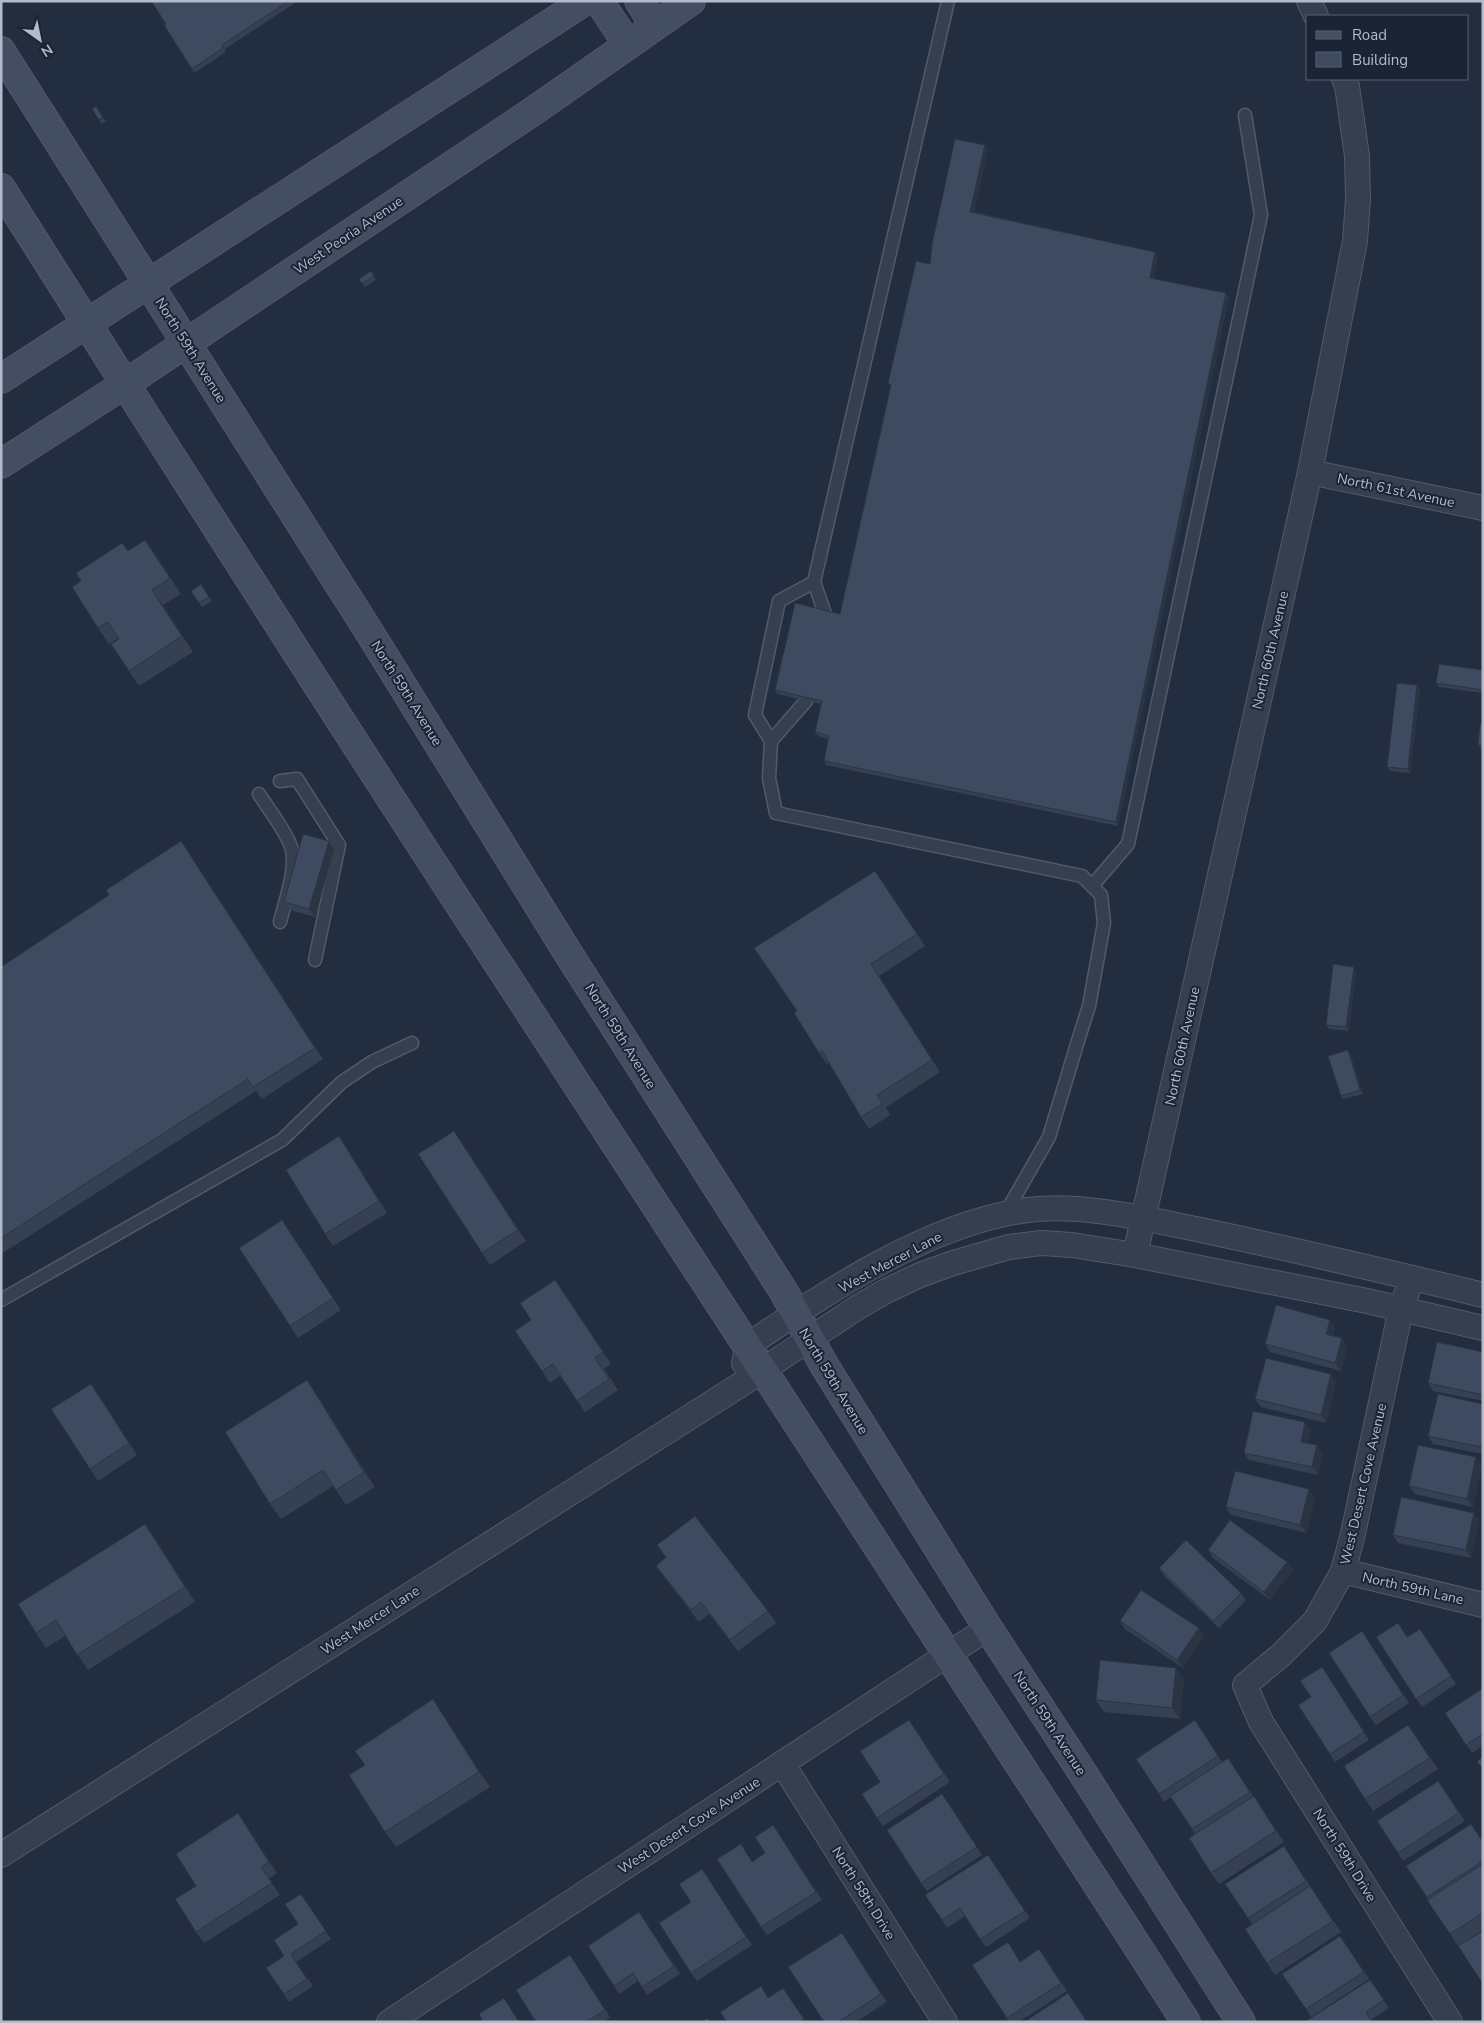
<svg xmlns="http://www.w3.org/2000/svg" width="1484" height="2023" font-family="'Nunito Sans',sans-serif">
<rect width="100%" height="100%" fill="#222d40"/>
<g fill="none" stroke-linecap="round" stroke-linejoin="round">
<defs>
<g id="service">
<polyline points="948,1 814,582 779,601 755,715 771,741 769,778 776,813 1082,876 1101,895 1104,923 1089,1006 1077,1044 1049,1137 1005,1214"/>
<polyline points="814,582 825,614 823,625"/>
<polyline points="771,741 806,701 810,686"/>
<polyline points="280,781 297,779 339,845 315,960"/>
<path d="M259,794C269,810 283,827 290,844C299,864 285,901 280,922"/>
<polyline points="1092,886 1128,844 1261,215 1245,115"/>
<polyline points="1,1300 282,1140 342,1082 372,1062 412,1043"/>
</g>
<g id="minor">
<polyline points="1309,1 1316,16"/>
<polyline points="1310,472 1483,508"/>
<polyline points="1135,1255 1310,472 1355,241 1358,199 1357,156 1347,86 1344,79"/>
<polyline points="1412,1278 1401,1309 1352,1538 1343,1571 1315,1621 1281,1655 1245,1685 1261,1722 1450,2022"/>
<path d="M744,1363L748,1345C829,1291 929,1223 1027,1210C1083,1203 1146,1219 1201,1230C1295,1250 1389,1272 1483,1295"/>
<polyline points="1343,1571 1483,1605"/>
<polyline points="782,1763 945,2022"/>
<polyline points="1,1855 740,1385 858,1307 886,1291 920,1275 953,1263 1009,1247 1041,1243 1072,1245 1135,1255 1367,1301 1483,1328"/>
<polyline points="389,2022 988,1628"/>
</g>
<g id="secondary">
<polyline points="599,1 628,45"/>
<polyline points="639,1 655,26"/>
<polyline points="1,51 368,630 568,953 784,1292 824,1365 988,1628 1084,1775 1241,2022"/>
<path d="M1,188C171,457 342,725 516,991C741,1334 965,1677 1186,2022"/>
<polyline points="1,379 585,1"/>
<polyline points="1,464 125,384 532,112 691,1"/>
</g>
</defs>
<use href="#service" stroke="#515a6a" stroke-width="15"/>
<use href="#minor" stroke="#515a6a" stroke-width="26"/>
<use href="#secondary" stroke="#515a6a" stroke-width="30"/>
<use href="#service" stroke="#363f50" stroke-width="12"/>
<use href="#minor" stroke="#363f50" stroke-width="24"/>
<use href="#secondary" stroke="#444e63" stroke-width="28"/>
</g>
<g fill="#354053">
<polygon points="151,1 298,1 225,49 226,52 194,73 164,25 166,24"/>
<polygon points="96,106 106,121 102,124 92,109"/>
<polygon points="988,149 974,212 1155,252 1158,256 1153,279 1229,297 1118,826 826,765 824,761 828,739 818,736 815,732 821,704 777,694 775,690 840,614 891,387 888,383 930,264"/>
<polygon points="371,271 376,280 365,287 359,279"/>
<polygon points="128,551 156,555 181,594 163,605 193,652 139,686 129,671 118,638 109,644 98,628"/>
<polygon points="201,584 212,601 202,607 191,591"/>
<polygon points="1483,670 1483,693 1439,687 1436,683"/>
<polygon points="1417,685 1420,689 1410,773 1390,771 1387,767"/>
<polygon points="1483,724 1483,749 1481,749 1478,745"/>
<polygon points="334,849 315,917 290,910 284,902"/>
<polygon points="189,853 323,1059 262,1099 256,1091 1,1254 1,967"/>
<polygon points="883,882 925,946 879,976 940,1072 886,1107 890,1115 869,1129 861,1117 829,1063 827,1064 819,1053 797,1011"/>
<polygon points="1356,971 1349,1031 1329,1029 1326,1025"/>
<polygon points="1351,1054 1363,1094 1343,1099 1341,1096"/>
<polygon points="454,1131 526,1241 490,1265 482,1253"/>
<polygon points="347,1148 387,1213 333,1246 325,1234"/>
<polygon points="282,1220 341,1310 298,1338 290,1326"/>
<polygon points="555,1280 611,1364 604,1369 618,1390 585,1412 560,1376 550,1383 515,1331 531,1320"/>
<polygon points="1335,1327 1333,1336 1342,1338 1347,1346 1341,1371 1270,1352 1265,1344"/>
<polygon points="1483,1352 1483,1401 1433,1391 1428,1383"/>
<polygon points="307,1380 317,1395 375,1487 346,1505 333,1486 281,1519 270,1504"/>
<polygon points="1336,1381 1326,1423 1261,1407 1255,1399"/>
<polygon points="99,1395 137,1455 98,1481 90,1469"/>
<polygon points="1483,1404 1483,1454 1433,1444 1428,1436"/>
<polygon points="1311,1430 1308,1443 1322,1453 1318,1475 1249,1460 1244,1453"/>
<polygon points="1482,1465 1473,1507 1415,1494 1409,1486"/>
<polygon points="1315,1497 1306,1533 1231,1515 1226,1507"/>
<polygon points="1479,1520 1471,1558 1398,1543 1393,1535"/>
<polygon points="145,1524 156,1539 195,1602 88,1670 65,1636 46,1648 36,1633"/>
<polygon points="657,1545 768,1611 776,1623 738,1651 709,1614 699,1622 664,1577 656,1566 666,1558"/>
<polygon points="1208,1550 1287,1562 1293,1570 1270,1600 1213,1558"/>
<polygon points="1159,1568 1241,1593 1246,1600 1219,1628 1164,1576"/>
<polygon points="1120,1621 1204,1636 1183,1668 1125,1629"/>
<polygon points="1407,1637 1425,1637 1456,1684 1422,1707 1416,1699"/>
<polygon points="1367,1639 1409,1703 1376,1725 1370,1717"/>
<polygon points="1322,1667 1369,1740 1335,1762 1330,1754 1311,1697"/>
<polygon points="1184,1680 1180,1719 1104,1712 1096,1700"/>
<polygon points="1483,1688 1483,1746 1472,1753 1445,1713"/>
<polygon points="443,1715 490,1787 396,1847 385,1832 365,1765"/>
<polygon points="1408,1725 1438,1769 1373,1811 1365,1799"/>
<polygon points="914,1727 950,1782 883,1826 877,1818 880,1782"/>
<polygon points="1200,1728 1222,1762 1233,1766 1284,1842 1219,1884 1211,1873 1195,1834 1171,1797 1164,1802 1159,1794"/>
<polygon points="1444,1789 1465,1821 1403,1861 1398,1853"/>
<polygon points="948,1802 982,1855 927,1891 921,1883"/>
<polygon points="246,1825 277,1873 269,1879 280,1895 204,1943 196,1932 196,1886"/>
<polygon points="778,1833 822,1900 767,1935 761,1927 765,1853"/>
<polygon points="1483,1842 1483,1930 1458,1946 1406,1866"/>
<polygon points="1289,1854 1341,1932 1275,1975 1267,1963 1252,1924 1225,1884"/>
<polygon points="988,1855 1030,1918 986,1947 965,1916 947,1928 942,1920"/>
<polygon points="707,1877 752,1945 697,1981 691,1973 691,1902"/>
<polygon points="301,1894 331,1939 296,1962 313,1986 289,2002 266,1968 284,1956 298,1924"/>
<polygon points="639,1912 680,1974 647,1995 638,1981 619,1994 614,1986"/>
<polygon points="1340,1936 1369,1979 1311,2017 1306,2009"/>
<polygon points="847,1941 887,2002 856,2022 824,2022"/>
<polygon points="1045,1957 1067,1991 1019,2022 1009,2022 972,1965 1020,1961"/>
<polygon points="575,1963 610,2017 604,2022 536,2022"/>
<polygon points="1370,1980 1389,2008 1371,2020 1307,2022"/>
</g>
<g fill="#2b3443">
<polygon points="985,145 988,149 973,216 970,212"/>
<polygon points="1155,252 1158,256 1153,282 1150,278"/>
<polygon points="1226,293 1229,297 1118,826 1116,822"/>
<polygon points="145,540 156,555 181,594 170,578"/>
<polygon points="152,590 163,605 193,652 182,636"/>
<polygon points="1417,685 1420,689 1410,773 1408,769"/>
<polygon points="181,841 189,853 323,1059 315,1048"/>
<polygon points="329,841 334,849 315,917 309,909"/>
<polygon points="871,964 879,976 940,1072 932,1060"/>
<polygon points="1354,967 1356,971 1349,1031 1346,1027"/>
<polygon points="1348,1050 1351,1054 1363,1094 1360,1090"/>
<polygon points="454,1131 462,1142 526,1241 518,1230"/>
<polygon points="339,1136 347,1148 387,1213 379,1201"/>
<polygon points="282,1220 291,1232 341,1310 333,1298"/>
<polygon points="1330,1320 1335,1327 1332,1342 1326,1334"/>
<polygon points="1342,1338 1347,1346 1341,1371 1335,1363"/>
<polygon points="1331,1374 1336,1381 1326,1423 1321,1415"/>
<polygon points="307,1380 317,1395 375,1487 364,1472"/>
<polygon points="91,1384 99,1395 137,1455 129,1443"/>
<polygon points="1305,1422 1311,1430 1307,1450 1301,1442"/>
<polygon points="1483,1439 1483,1450 1481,1447"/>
<polygon points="1317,1445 1322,1453 1318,1475 1312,1467"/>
<polygon points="1476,1457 1482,1465 1473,1507 1467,1499"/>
<polygon points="1309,1489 1315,1497 1306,1533 1300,1525"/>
<polygon points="1474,1513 1479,1520 1471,1558 1466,1550"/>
<polygon points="145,1524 156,1539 195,1602 185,1587"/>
<polygon points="1287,1562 1293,1570 1270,1600 1264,1592"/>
<polygon points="1199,1628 1204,1636 1183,1668 1177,1660"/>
<polygon points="1176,1668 1184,1680 1180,1719 1172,1708"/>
<polygon points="433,1699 443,1715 490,1787 479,1772"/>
<polygon points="238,1813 246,1825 277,1873 269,1862"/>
</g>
<g fill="#3e4a60" stroke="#2b3443">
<polygon points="151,1 289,1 222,45 223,48 192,69 164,25 166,24"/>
<polygon points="96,106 103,118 99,120 92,109"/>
<polygon points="955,139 985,145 970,212 1155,252 1150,278 1226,293 1116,822 824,761 829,736 815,732 822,701 775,690 795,603 840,614 891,385 888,383 916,261 930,264 932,244"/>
<polygon points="371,271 374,276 362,283 359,279"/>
<polygon points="145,540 170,578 152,590 182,636 129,671 111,644 119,639 108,622 98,628 72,587 81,581 76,573 122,543 128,551"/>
<polygon points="201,584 209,597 199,603 191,591"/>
<polygon points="1439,664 1483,670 1483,690 1436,683"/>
<polygon points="1397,683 1417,685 1408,769 1387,767"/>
<polygon points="1480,724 1483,724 1483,746 1478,745"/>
<polygon points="303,834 329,841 309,909 284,902"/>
<polygon points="181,841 315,1048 253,1087 248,1079 1,1238 1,967 109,895 106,890"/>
<polygon points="875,871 917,934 871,964 932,1060 877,1095 882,1104 861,1117 822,1051 819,1053 794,1013 797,1011 754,948"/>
<polygon points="1333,964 1354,967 1346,1027 1326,1025"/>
<polygon points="1348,1050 1360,1090 1341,1096 1328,1056"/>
<polygon points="454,1131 518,1230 482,1253 418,1154"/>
<polygon points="339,1136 379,1201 325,1234 286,1170"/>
<polygon points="282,1220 333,1298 290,1326 239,1248"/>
<polygon points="555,1280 603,1352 595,1358 609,1379 577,1401 553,1364 542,1371 515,1331 531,1320 520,1303"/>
<polygon points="1276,1305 1330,1320 1326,1334 1342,1338 1335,1363 1265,1344"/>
<polygon points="1437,1342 1483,1352 1483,1395 1428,1383"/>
<polygon points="1266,1358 1331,1374 1321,1415 1255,1399"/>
<polygon points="307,1380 364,1472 336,1490 323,1470 270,1504 225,1432"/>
<polygon points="91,1384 129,1443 90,1469 51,1409"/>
<polygon points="1438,1394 1483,1404 1483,1439 1481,1447 1428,1436"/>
<polygon points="1253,1411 1305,1422 1301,1442 1317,1445 1312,1467 1244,1453"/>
<polygon points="1418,1445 1476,1457 1467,1499 1409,1486"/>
<polygon points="1235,1471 1309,1489 1300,1525 1226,1507"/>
<polygon points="1401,1497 1474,1513 1466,1550 1393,1535"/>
<polygon points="695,1516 768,1611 730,1640 701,1602 691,1610 656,1566 666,1557 657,1545"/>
<polygon points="1230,1520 1287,1562 1264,1592 1208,1550"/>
<polygon points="145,1524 185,1587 77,1655 56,1620 36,1633 18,1604"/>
<polygon points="1186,1540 1241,1593 1213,1621 1159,1568"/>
<polygon points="1141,1590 1199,1628 1177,1660 1120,1621"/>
<polygon points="1398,1623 1407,1637 1420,1629 1451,1676 1416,1699 1376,1637"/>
<polygon points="1362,1631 1403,1695 1370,1717 1329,1653"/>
<polygon points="1100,1660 1176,1668 1172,1708 1096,1700"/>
<polygon points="1322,1667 1364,1732 1330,1754 1298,1705 1311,1697 1300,1681"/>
<polygon points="1483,1688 1483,1734 1466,1745 1445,1713"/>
<polygon points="433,1699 479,1772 385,1832 349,1775 365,1765 355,1751"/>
<polygon points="909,1720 944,1774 877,1818 862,1794 880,1782 860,1751"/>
<polygon points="1195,1720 1218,1756 1159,1794 1136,1759"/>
<polygon points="1408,1725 1430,1758 1365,1799 1344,1766"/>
<polygon points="1483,1756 1483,1769 1477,1762"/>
<polygon points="1228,1758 1250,1792 1192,1829 1170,1796"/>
<polygon points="1438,1781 1459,1813 1398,1853 1377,1821"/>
<polygon points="942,1794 977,1847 921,1883 887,1830"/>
<polygon points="1254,1796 1276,1831 1211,1873 1189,1838"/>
<polygon points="238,1813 269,1862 261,1867 272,1883 196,1932 175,1899 196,1886 176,1854"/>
<polygon points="1471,1824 1483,1842 1483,1861 1427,1897 1406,1866"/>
<polygon points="773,1825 816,1892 761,1927 717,1859 741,1844 752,1862 765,1853 755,1837"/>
<polygon points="1284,1846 1306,1881 1248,1918 1225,1884"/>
<polygon points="988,1855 1025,1911 980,1939 960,1908 942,1920 925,1895"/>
<polygon points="1483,1864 1483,1913 1450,1934 1427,1900"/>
<polygon points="702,1869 746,1937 691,1973 659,1923 691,1902 679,1884"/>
<polygon points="1310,1886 1333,1921 1267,1963 1245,1929"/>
<polygon points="301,1894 326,1931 291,1954 307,1979 284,1994 266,1968 284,1956 274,1940 298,1924 285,1904"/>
<polygon points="639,1912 674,1966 642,1987 633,1973 614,1986 588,1946"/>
<polygon points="1483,1931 1483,1980 1481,1981 1458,1946"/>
<polygon points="842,1933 881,1994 838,2022 824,2022 788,1967"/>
<polygon points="1340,1936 1364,1972 1306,2009 1282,1974"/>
<polygon points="1008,1942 1020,1962 1039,1949 1061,1983 1007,2018 972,1965"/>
<polygon points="570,1955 605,2010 586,2022 536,2022 516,1990"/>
<polygon points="1370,1980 1384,2000 1366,2012 1372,2022 1307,2022 1306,2021"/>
<polygon points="761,1986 768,1998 783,1988 804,2019 799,2022 727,2022 720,2012"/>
<polygon points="1068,1993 1087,2022 1024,2022"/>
<polygon points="504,1998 519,2022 483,2022 479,2014"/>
<polygon points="707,2018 710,2022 701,2022"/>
</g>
<g text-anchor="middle" stroke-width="4" stroke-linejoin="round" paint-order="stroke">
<g font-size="14" fill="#b3baca" stroke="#1b2435">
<text transform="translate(348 235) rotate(-34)" y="5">West Peoria Avenue</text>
<text transform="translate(191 350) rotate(58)" y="5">North 59th Avenue</text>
<text transform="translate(1396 490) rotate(12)" y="5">North 61st Avenue</text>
<text transform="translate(1270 650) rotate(-77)" y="5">North 60th Avenue</text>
<text transform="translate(407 693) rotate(58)" y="5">North 59th Avenue</text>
<text transform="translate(621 1036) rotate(58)" y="5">North 59th Avenue</text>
<text transform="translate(1182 1046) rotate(-78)" y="5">North 60th Avenue</text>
<text transform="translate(890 1262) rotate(-28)" y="5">West Mercer Lane</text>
<text transform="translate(834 1381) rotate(59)" y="5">North 59th Avenue</text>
<text transform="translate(1363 1484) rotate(-77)" y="5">West Desert Cove Avenue</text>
<text transform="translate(1413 1588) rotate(13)" y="5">North 59th Lane</text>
<text transform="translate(370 1620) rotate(-33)" y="5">West Mercer Lane</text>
<text transform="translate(1050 1723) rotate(57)" y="5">North 59th Avenue</text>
<text transform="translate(689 1825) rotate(-33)" y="5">West Desert Cove Avenue</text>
<text transform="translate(1345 1855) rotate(58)" y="5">North 59th Drive</text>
<text transform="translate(864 1893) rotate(58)" y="5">North 58th Drive</text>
</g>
</g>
<rect width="1484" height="2023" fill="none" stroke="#b3baca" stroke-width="5"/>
<rect x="1306" y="15" width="162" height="65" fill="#1b2435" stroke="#586071"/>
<rect x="1316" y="31" width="25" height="8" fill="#444e63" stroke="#586071"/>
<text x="1352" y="40" font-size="15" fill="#b3baca">Road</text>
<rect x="1316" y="52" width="25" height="15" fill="#3e4a60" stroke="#586071"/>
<text x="1352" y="65" font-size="15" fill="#b3baca">Building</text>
<g transform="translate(40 40) rotate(147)" stroke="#1b2435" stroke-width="4" paint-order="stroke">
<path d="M0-4L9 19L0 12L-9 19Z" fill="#b3baca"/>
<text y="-8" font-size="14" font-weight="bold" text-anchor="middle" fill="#b3baca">N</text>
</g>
</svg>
